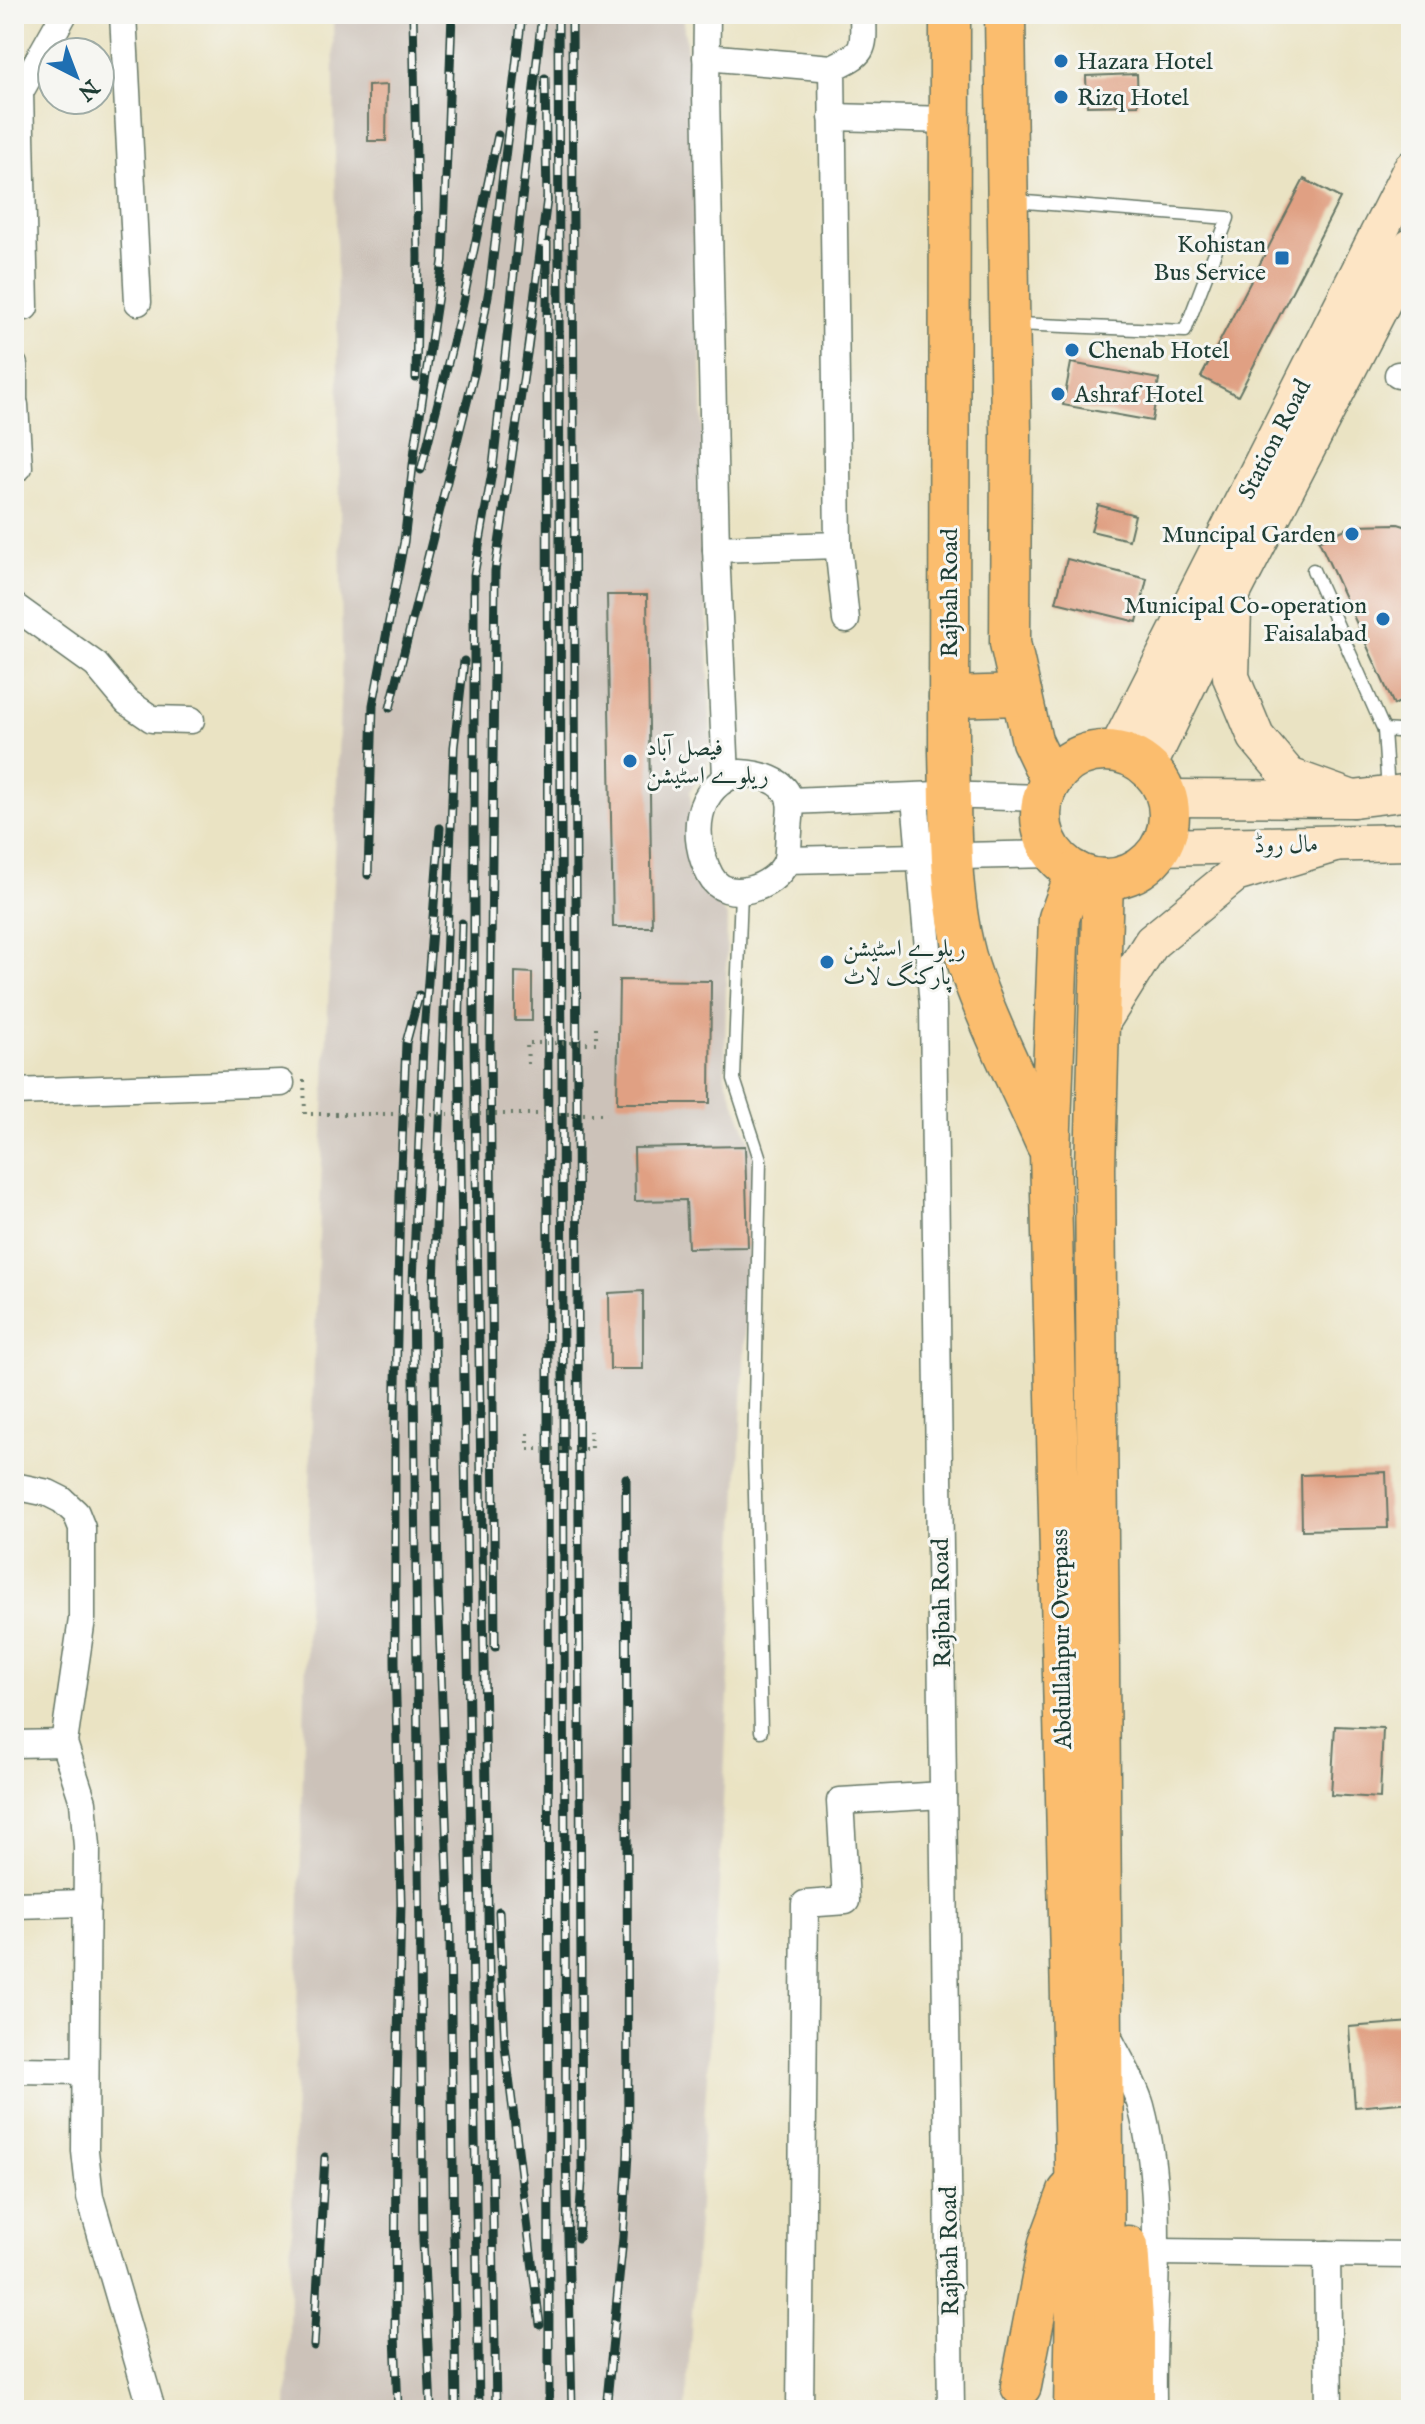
<svg xmlns="http://www.w3.org/2000/svg" width="1425" height="2424" font-family="'IM FELL English',Amiri,serif">
<rect width="100%" height="100%" fill="#f6f6f2"/>
<filter id="ink" filterUnits="userSpaceOnUse"><feTurbulence type="fractalNoise" baseFrequency=".0125" numOctaves="2"/><feDisplacementMap in="SourceGraphic" scale="16" xChannelSelector="R" yChannelSelector="G"/><feConvolveMatrix kernelMatrix="1 2 1 2 8 2 1 2 1" color-interpolation-filters="sRGB"/></filter>
<filter id="wash" filterUnits="userSpaceOnUse"><feTurbulence type="fractalNoise" baseFrequency=".006" numOctaves="4" result="noise"/><feDisplacementMap in="SourceGraphic" scale="32" xChannelSelector="R" yChannelSelector="G"/><feGaussianBlur stdDeviation="1.8" result="paint"/><feColorMatrix in="noise" values="0 0 0 0 0 0 0 0 0 0 0 0 0 0 0 0 0 1.4 0 .05"/><feComposite in="paint" operator="in"/></filter>
<g filter="url(#wash)">
<rect width="100%" height="100%" fill="#eae3c3"/>
<polygon fill="#ccc2b9" points="333,14 682,14 695,109 711,756 690,791 697,868 727,917 725,1077 754,1152 719,1885 686,2410 287,2410 312,1413 342,653"/>
<g id="blocks">
<g fill="#e0a083">
<polygon points="1137,74 1138,105 1087,106 1086,76"/>
<polygon points="387,85 386,141 368,141 368,86"/>
<polygon points="1304,179 1340,198 1238,396 1201,377"/>
<polygon points="1071,363 1159,379 1152,421 1063,405"/>
<polygon points="1098,505 1135,515 1129,540 1091,531"/>
<polygon points="1398,524 1411,528 1411,696 1394,705 1319,541 1354,525"/>
<polygon points="1067,559 1147,579 1137,622 1056,602"/>
<polygon points="607,595 647,595 652,927 613,927"/>
<polygon points="515,972 532,973 532,1021 515,1021"/>
<polygon points="619,980 711,981 710,1103 617,1103"/>
<polygon points="745,1146 748,1247 688,1248 686,1200 635,1201 634,1148"/>
<polygon points="643,1291 643,1369 610,1369 609,1293"/>
<polygon points="1386,1472 1388,1528 1302,1530 1301,1475"/>
<polygon points="1335,1726 1383,1728 1380,1798 1331,1795"/>
<polygon points="1411,2022 1411,2102 1355,2107 1349,2027"/>
</g>
</g>
</g>
<g filter="url(#ink)">
<use href="#blocks" fill-opacity="0" stroke="#676" stroke-width="2"/>
<g fill="none" stroke-linecap="round" stroke-linejoin="round">
<defs>
<g id="service">
<polyline points="1013,201 1228,218 1185,331 1016,324"/>
<polyline points="1313,570 1384,730"/>
<polyline points="1388,792 1384,730 1411,732"/>
<polyline points="741,892 734,1079 760,1159 754,1455 761,1731"/>
</g>
<g id="minor">
<polyline points="123,14 138,302"/>
<polyline points="707,14 706,94 716,549 726,777"/>
<polyline points="706,57 832,68"/>
<polyline points="832,117 950,120"/>
<polyline points="25,307 20,92 64,14"/>
<polyline points="14,365 14,405"/>
<polyline points="1398,375 1411,374"/>
<polyline points="15,405 19,467"/>
<polyline points="838,545 846,620"/>
<path d="M716,549L838,545L832,68C866,52 864,51 863,14"/>
<polyline points="14,606 96,665 127,702 152,719 191,720"/>
<path d="M740,773C758,774 786,779 790,801C792,810 789,822 789,832C788,841 789,854 786,862C775,888 725,905 710,875C690,837 694,786 740,773Z"/>
<polyline points="915,798 933,1006 951,2410"/>
<polyline points="790,801 938,795 1043,798"/>
<polyline points="787,860 1054,854"/>
<polyline points="14,1092 281,1083"/>
<polyline points="14,1486 48,1493 62,1500 76,1513 82,1528 82,1619 64,1743 83,1802 87,1846 85,2151 90,2197 152,2410"/>
<polyline points="14,1744 64,1743"/>
<polyline points="14,1905 87,1903"/>
<path d="M1107,2034C1118,2057 1134,2082 1141,2106C1167,2203 1151,2301 1153,2398"/>
<polyline points="14,2070 85,2071"/>
<polyline points="1158,2252 1411,2255"/>
<polyline points="1327,2254 1329,2410"/>
<polyline points="800,2410 805,1904 846,1901 840,1801 943,1795"/>
</g>
<g id="secondary">
<polyline points="1233,608 1231,677 1256,737 1289,776 1353,799"/>
<polyline points="1116,752 1411,169"/>
<polyline points="1148,767 1234,590 1411,247"/>
<polyline points="1167,798 1353,799 1411,792"/>
<polyline points="1160,847 1411,842"/>
<polyline points="1098,1028 1152,942 1235,874 1338,843"/>
</g>
<g id="primary">
<path d="M950,14L949,751C951,822 948,908 972,976C992,1033 1022,1089 1046,1144"/>
<polyline points="1005,14 1011,434 1010,643 1032,741 1051,781"/>
<polyline points="949,697 1022,695"/>
<circle cx="1105" cy="815" r="64"/>
<polyline points="1103,879 1095,1168 1105,2410"/>
<polyline points="1128,2246 1134,2334 1134,2410"/>
<polyline points="1021,2386 1049,2243 1068,2192"/>
<polyline points="1074,2410 1077,2241 1050,1152 1059,918 1076,872"/>
</g>
</defs>
<use href="#service" stroke="#676" stroke-width="15"/>
<use href="#minor" stroke="#676" stroke-width="29"/>
<use href="#secondary" stroke="#676" stroke-width="39"/>
<use href="#primary" stroke="#676" stroke-width="43"/>
<use href="#service" stroke="#fff" stroke-width="12"/>
<use href="#minor" stroke="#fff" stroke-width="26"/>
<use href="#secondary" stroke="#fde5c5" stroke-width="36"/>
<use href="#primary" stroke="#fbbd6e" stroke-width="40"/>
<defs>
<g id="rail">
<polyline points="413,14 418,257 416,378"/>
<polyline points="558,14 566,2152 572,2410"/>
<polyline points="572,14 582,2181 578,2238"/>
<polyline points="545,78 547,202"/>
<polyline points="547,242 549,2410"/>
<polyline points="421,470 462,307 498,135"/>
<polyline points="390,708 475,370 490,284 522,14"/>
<polyline points="368,875 373,705 404,542 415,448 443,261 452,14"/>
<polyline points="462,923 459,1035 479,2410"/>
<polyline points="495,1647 490,1044 495,571 528,347 547,199"/>
<polyline points="499,1911 505,2046 540,2325"/>
<polyline points="314,2346 325,2157"/>
<polyline points="398,2410 395,2335 396,2130 401,1903 395,1662 395,1430 400,1195 406,1043 419,995"/>
<polyline points="431,2410 423,2241 413,1282 423,1045 440,828"/>
<polyline points="456,2410 450,1935 438,1587 434,1284 454,747 464,661"/>
<polyline points="496,2410 474,1040 474,575 493,467 542,14"/>
<polyline points="606,2410 623,2238 628,2153 626,1478"/>
</g>
</defs>
<use href="#rail" stroke="#1f3d34" stroke-width="9"/>
<use href="#rail" stroke="#f6f6f2" stroke-width="6" stroke-dasharray="18" stroke-linecap="butt"/>
<g stroke="#676" stroke-width="4" stroke-dasharray="2 6" stroke-linecap="butt">
<polyline points="528,1064 527,1043 596,1043 596,1024"/>
<polyline points="304,1080 305,1114 607,1114"/>
<polyline points="528,1433 528,1449 591,1449 590,1431"/>
</g>
</g>
</g>
<g fill="#1f6fb2" stroke="#f6f6f2" stroke-width="3">
<circle cx="1061" cy="61" r="8"/>
<circle cx="1061" cy="97" r="8"/>
<rect x="1274" y="250" width="16" height="16" rx="4"/>
<circle cx="1072" cy="350" r="8"/>
<circle cx="1058" cy="394" r="8"/>
<circle cx="1352" cy="534" r="8"/>
<circle cx="1383" cy="619" r="8"/>
<circle cx="630" cy="761" r="8"/>
<circle cx="827" cy="962" r="8"/>
</g>
<g text-anchor="middle" stroke-width="6" stroke-linejoin="round" paint-order="stroke">
<g font-size="24" fill="#1f3d34" stroke="#f6f6f2" text-anchor="start">
<text x="1077" y="69">Hazara Hotel</text>
<text x="1077" y="105">Rizq Hotel</text>
<text x="1266" y="252" text-anchor="end">Kohistan<tspan x="1266" dy="28">Bus Service</tspan></text>
<text x="1088" y="358">Chenab Hotel</text>
<text x="1074" y="402">Ashraf Hotel</text>
<text x="1336" y="542" text-anchor="end">Muncipal Garden</text>
<text x="1367" y="613" text-anchor="end">Municipal Co-operation<tspan x="1367" dy="28">Faisalabad</tspan></text>
<text x="646" y="755">فیصل آباد<tspan x="646" dy="28">ریلوے اسٹیشن</tspan></text>
<text x="843" y="956">ریلوے اسٹیشن<tspan x="843" dy="28">پارکنگ لاٹ</tspan></text>
</g>
<g font-size="24" fill="#1f3d34" stroke="#f6f6f2">
<text transform="translate(1274 439) rotate(-63)" y="8">Station Road</text>
<text transform="translate(949 593) rotate(-90)" y="8">Rajbah Road</text>
<text transform="translate(1286 844) rotate(-1)" y="8">مال روڈ</text>
<text transform="translate(941 1603) rotate(-91)" y="8">Rajbah Road</text>
<text transform="translate(1061 1639) rotate(-91)" y="8">Abdullahpur Overpass</text>
<text transform="translate(949 2251) rotate(-91)" y="8">Rajbah Road</text>
</g>
</g>
<rect width="1425" height="2424" fill="none" stroke="#f6f6f2" stroke-width="48"/>
<g transform="translate(76 76) rotate(138)"><circle r="38" fill="#f6f6f2" stroke="#a0aca6" stroke-width="2"/>
<path d="M0-6L14 30L0 20L-14 30Z" fill="#1f6fb2"/>
<text y="-12" font-size="22" font-weight="bold" text-anchor="middle" fill="#1f3d34">N</text>
</g>
</svg>
